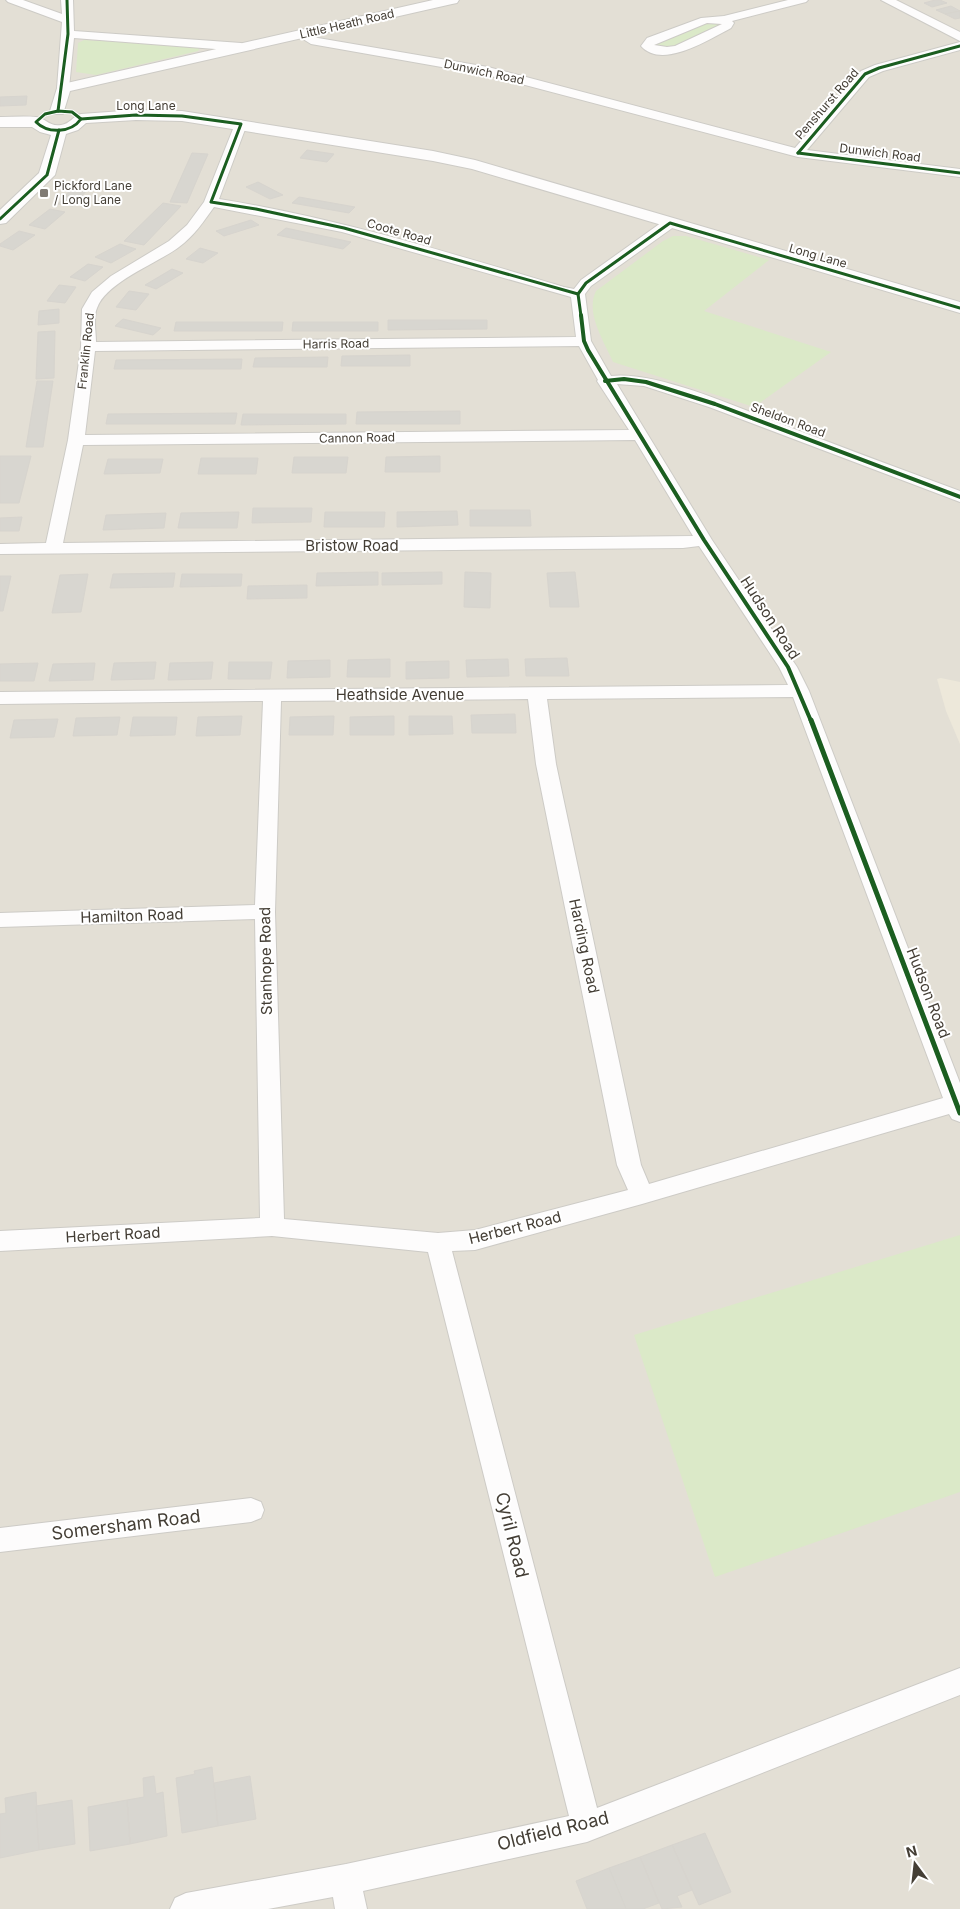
<svg xmlns="http://www.w3.org/2000/svg" width="960" height="1909" font-family="Inter,sans-serif">
<rect width="100%" height="100%" fill="#efede8"/>
<rect fill="#e3dfd5" x="0" y="0" width="960" height="1909"/>
<polygon fill="#ede8da" points="941,678 960,682 960,744 946,711 937,679"/>
<g fill="#dbe9c8">
<polygon points="710,21 724,24 674,48 656,46 657,42"/>
<polygon points="84,40 195,46 200,48 198,51 96,75 76,72 78,43"/>
<path d="M673,236H686L769,260L704,311L831,352L754,407L613,362C604,341 585,313 596,291L663,241Z"/>
<polygon points="960,1235 960,1492 715,1577 634,1335"/>
</g>
<g fill="#d8d6d0" stroke="#d7d4ce">
<polygon points="935,0 940,0 947,3 932,7 924,3"/>
<polygon points="951,6 960,11 945,14 936,10"/>
<polygon points="960,11 960,18 955,19 945,14"/>
<polygon points="27,96 26,105 0,106 0,97"/>
<polygon points="307,150 334,154 327,162 300,158"/>
<polygon points="192,153 208,154 187,203 170,202"/>
<polygon points="258,182 283,195 270,199 246,187"/>
<polygon points="73,187 88,189 73,206 58,204"/>
<polygon points="299,197 355,207 349,213 292,203"/>
<polygon points="163,203 181,206 144,245 124,241"/>
<polygon points="50,209 65,212 45,229 29,225"/>
<polygon points="251,220 259,225 224,236 216,231"/>
<polygon points="286,228 351,242 343,249 277,235"/>
<polygon points="19,231 35,235 13,250 0,246 0,244"/>
<polygon points="120,244 136,249 111,263 95,257"/>
<polygon points="200,248 218,253 203,263 186,259"/>
<polygon points="88,264 103,267 85,281 70,277"/>
<polygon points="172,269 183,273 156,289 145,285"/>
<polygon points="59,285 76,287 65,303 47,301"/>
<polygon points="129,291 149,294 136,310 116,307"/>
<polygon points="59,309 59,323 38,325 39,311"/>
<polygon points="123,319 161,328 153,335 115,326"/>
<polygon points="388,320 487,320 487,329 388,330"/>
<polygon points="176,322 283,322 282,331 174,331"/>
<polygon points="293,322 378,322 378,331 292,331"/>
<polygon points="55,331 54,378 36,379 38,332"/>
<polygon points="410,355 410,366 341,366 342,356"/>
<polygon points="328,357 327,367 253,367 255,358"/>
<polygon points="242,359 241,369 114,369 116,360"/>
<polygon points="37,381 53,381 43,447 26,447"/>
<polygon points="460,411 460,424 356,424 357,412"/>
<polygon points="237,413 235,424 106,424 108,414"/>
<polygon points="243,414 346,414 346,424 241,425"/>
<polygon points="0,456 31,456 19,503 0,503"/>
<polygon points="440,456 440,472 385,472 386,457"/>
<polygon points="294,457 348,457 346,473 292,473"/>
<polygon points="201,458 258,458 256,474 198,474"/>
<polygon points="108,459 163,459 160,473 104,474"/>
<polygon points="253,508 312,508 311,522 252,523"/>
<polygon points="470,510 530,510 531,526 470,526"/>
<polygon points="457,511 458,525 397,527 397,512"/>
<polygon points="239,512 237,528 178,528 181,513"/>
<polygon points="325,512 385,512 384,527 324,527"/>
<polygon points="166,513 164,528 103,530 106,515"/>
<polygon points="22,517 19,531 0,531 0,518"/>
<polygon points="378,572 378,585 316,586 317,573"/>
<polygon points="442,572 442,584 382,585 382,573"/>
<polygon points="465,572 491,573 490,608 464,607"/>
<polygon points="575,572 579,607 550,607 547,573"/>
<polygon points="175,573 173,587 110,588 113,574"/>
<polygon points="88,574 81,612 52,613 60,575"/>
<polygon points="182,574 242,574 241,586 180,587"/>
<polygon points="0,576 11,576 3,611 0,611"/>
<polygon points="307,585 307,598 247,599 248,586"/>
<polygon points="567,658 569,676 526,676 525,659"/>
<polygon points="390,659 390,677 347,677 348,660"/>
<polygon points="508,659 509,676 467,677 466,660"/>
<polygon points="330,660 330,677 287,678 288,661"/>
<polygon points="449,661 449,678 406,679 406,662"/>
<polygon points="156,662 154,679 111,680 114,663"/>
<polygon points="213,662 211,679 168,680 170,663"/>
<polygon points="229,662 272,662 270,679 228,679"/>
<polygon points="38,663 34,681 0,681 0,664"/>
<polygon points="95,663 93,680 49,681 53,664"/>
<polygon points="515,714 516,733 472,733 471,715"/>
<polygon points="242,716 240,735 196,736 198,717"/>
<polygon points="334,716 333,735 289,735 290,717"/>
<polygon points="394,716 394,735 350,735 350,717"/>
<polygon points="409,716 452,716 453,734 409,735"/>
<polygon points="120,717 117,735 73,736 76,718"/>
<polygon points="133,717 177,717 175,735 130,736"/>
<polygon points="58,719 54,737 10,738 14,720"/>
<polygon points="212,1767 218,1826 182,1833 176,1778 195,1774 194,1771"/>
<polygon points="154,1776 156,1794 163,1792 167,1836 130,1844 127,1800 144,1797 143,1778"/>
<polygon points="250,1776 256,1819 218,1826 214,1783"/>
<polygon points="36,1792 39,1850 0,1858 0,1814 6,1813 5,1798"/>
<polygon points="72,1800 75,1844 39,1850 36,1806"/>
<polygon points="127,1800 130,1844 90,1851 88,1807"/>
<polygon points="705,1833 731,1892 699,1905 672,1845"/>
<polygon points="672,1845 692,1890 677,1896 682,1907 662,1909 640,1857"/>
<polygon points="640,1857 659,1903 643,1909 626,1909 609,1868"/>
<polygon points="609,1868 626,1909 587,1909 576,1881"/>
</g>
<g fill="none" stroke-linecap="round" stroke-linejoin="round">
<defs>
<g id="minor">
<polygon points="6,0 23,0 62,14 61,0 73,0 74,31 241,43 247,47 241,51 74,38 69,88 63,92 57,88 62,22 8,2"/>
<path d="M788,0H808L806,2L732,21L734,23L731,28C710,39 662,70 641,46L647,38L701,18L724,16ZM707,23L722,24L675,46L667,47L654,45Z"/>
<polygon points="881,0 896,0 960,32 960,41"/>
<polygon points="301,30 318,38 488,67 795,148 861,71 875,65 960,42 960,50 883,71 869,77 807,150 960,169 960,177 798,157 487,75 311,44 295,34"/>
<path d="M241,120L247,124L219,199C337,218 450,253 564,287L574,289L581,280L665,220H675L677,223L675,226L591,286L585,294L591,341L611,376C655,371 729,404 771,420C834,444 897,468 960,491V502L709,407L644,386L617,384L712,540L797,667L809,691L960,1083V1122L952,1119L949,1114L642,1204L475,1250L452,1251L597,1808L960,1668V1695L587,1842L363,1891L367,1909H335L333,1897L268,1909H170L175,1898L186,1893L346,1864L569,1816L428,1252L272,1236L0,1251V1231L260,1218L255,919L0,927V913L255,905L263,701L0,704V692L788,685L779,667L699,546L683,548L0,554V544L46,543L68,440L81,347L82,309L92,292L111,276L169,241L187,225L204,202L235,124ZM214,207L342,232L571,297L576,337L96,342C96,332 93,317 97,308C106,282 158,263 179,247C194,236 204,221 214,207ZM579,346L598,380L597,381L629,430L85,435L95,351ZM635,440L693,536L63,543L83,445ZM793,697L943,1098L649,1184L641,1165L556,764L547,699ZM528,699L536,764L617,1165L628,1190L475,1230L438,1233L284,1219L275,912L281,701Z"/>
<polygon points="251,1498 261,1502 264,1510 261,1518 251,1522 0,1552 0,1528"/>
</g>
<g id="tertiary">
<polygon points="433,0 459,0 457,3 452,4 70,91 63,114 53,114 50,111 58,85"/>
<path d="M136,110L182,111L433,151L475,160L960,302V313L472,169L433,161L182,121L136,120L86,123L78,130L66,134L55,175L6,223L0,224V210L39,173L51,135L40,132L32,127H0V117C12,117 24,116 36,117C46,118 49,127 61,125C70,124 73,116 81,114Z"/>
</g>
</defs>
<use href="#minor" stroke="#cdcbc6" stroke-width="2"/>
<use href="#tertiary" stroke="#cdcbc6" stroke-width="2"/>
<use href="#minor" fill="#fdfcfc" fill-rule="evenodd"/>
<use href="#tertiary" fill="#fdfcfc" fill-rule="evenodd"/>
<defs>
<g id="cycleway-far2">
<polyline points="58,111 68,34 67,0"/>
<path d="M58,111L72,112L81,119C71,133 48,134 36,122L45,114Z"/>
<polyline points="81,119 136,115 182,116 241,124 211,202 256,209 344,228 578,294"/>
<polyline points="798,153 865,74 879,68 960,46"/>
<polyline points="798,153 960,173"/>
<polyline points="0,219 47,175 59,130"/>
<polyline points="581,316 578,294 586,283 670,223 960,308"/>
</g>
<g id="cycleway-far1">
<polyline points="581,315 584,341 588,350 704,540 788,667 811,721"/>
<polyline points="605,381 624,379 646,382 715,404 960,497"/>
</g>
<polyline id="cycleway" points="811,720 960,1113"/>
</defs>
<use href="#cycleway-far2" stroke="#fff" stroke-width="5"/>
<use href="#cycleway-far1" stroke="#fff" stroke-width="6"/>
<use href="#cycleway" stroke="#fff" stroke-width="8"/>
<use href="#cycleway-far2" stroke="#1b5e20" stroke-width="3"/>
<use href="#cycleway-far1" stroke="#1b5e20" stroke-width="4"/>
<use href="#cycleway" stroke="#1b5e20" stroke-width="5"/>
</g>
<rect fill="#807b74" stroke="#fff" stroke-width="2" x="39" y="188" width="10" height="10" rx="2.5"/>
<g text-anchor="middle" stroke-width="4" stroke-linejoin="round" paint-order="stroke">
<g font-size="12" fill="#443e35" stroke="#fff">
<text transform="translate(347 24) rotate(-13)" y="4">Little Heath Road</text>
<text transform="translate(484 72) rotate(12)" y="4">Dunwich Road</text>
<text transform="translate(827 104) rotate(-49)" y="4">Penshurst Road</text>
<text x="146" y="110">Long Lane</text>
<text transform="translate(880 153) rotate(7)" y="4">Dunwich Road</text>
<text transform="translate(399 232) rotate(16)" y="4">Coote Road</text>
<text transform="translate(818 256) rotate(16)" y="4">Long Lane</text>
<text transform="translate(336 344) rotate(-1)" y="4">Harris Road</text>
<text transform="translate(86 351) rotate(-84)" y="4">Franklin Road</text>
<text transform="translate(788 420) rotate(20)" y="4">Sheldon Road</text>
<text transform="translate(357 438) rotate(-1)" y="4">Cannon Road</text>
</g>
<g font-size="12" fill="#443e35" stroke="#fff" text-anchor="start">
<text x="54" y="190">Pickford Lane<tspan x="54" dy="14">/ Long Lane</tspan></text>
</g>
<g font-size="15" fill="#443e35" stroke="#fff">
<text x="352" y="551">Bristow Road</text>
<text transform="translate(770 618) rotate(57)" y="5">Hudson Road</text>
<text x="400" y="700">Heathside Avenue</text>
<text transform="translate(132 916) rotate(-2)" y="5">Hamilton Road</text>
<text transform="translate(584 946) rotate(78)" y="5">Harding Road</text>
<text transform="translate(266 961) rotate(-91)" y="5">Stanhope Road</text>
<text transform="translate(928 993) rotate(69)" y="5">Hudson Road</text>
<text transform="translate(515 1228) rotate(-14)" y="5">Herbert Road</text>
<text transform="translate(113 1235) rotate(-3)" y="5">Herbert Road</text>
</g>
<g font-size="18" fill="#443e35" stroke="#fff">
<text transform="translate(126 1525) rotate(-7)" y="6">Somersham Road</text>
<text transform="translate(512 1535) rotate(76)" y="6">Cyril Road</text>
<text transform="translate(553 1831) rotate(-14)" y="6">Oldfield Road</text>
</g>
</g>
<g transform="translate(915 1864) rotate(345)" stroke="#ffffff" stroke-width="4" paint-order="stroke">
<path d="M0-4L9 19L0 12L-9 19Z" fill="#443e35"/>
<text y="-8" font-size="14" font-weight="bold" text-anchor="middle" fill="#443e35">N</text>
</g>
</svg>
